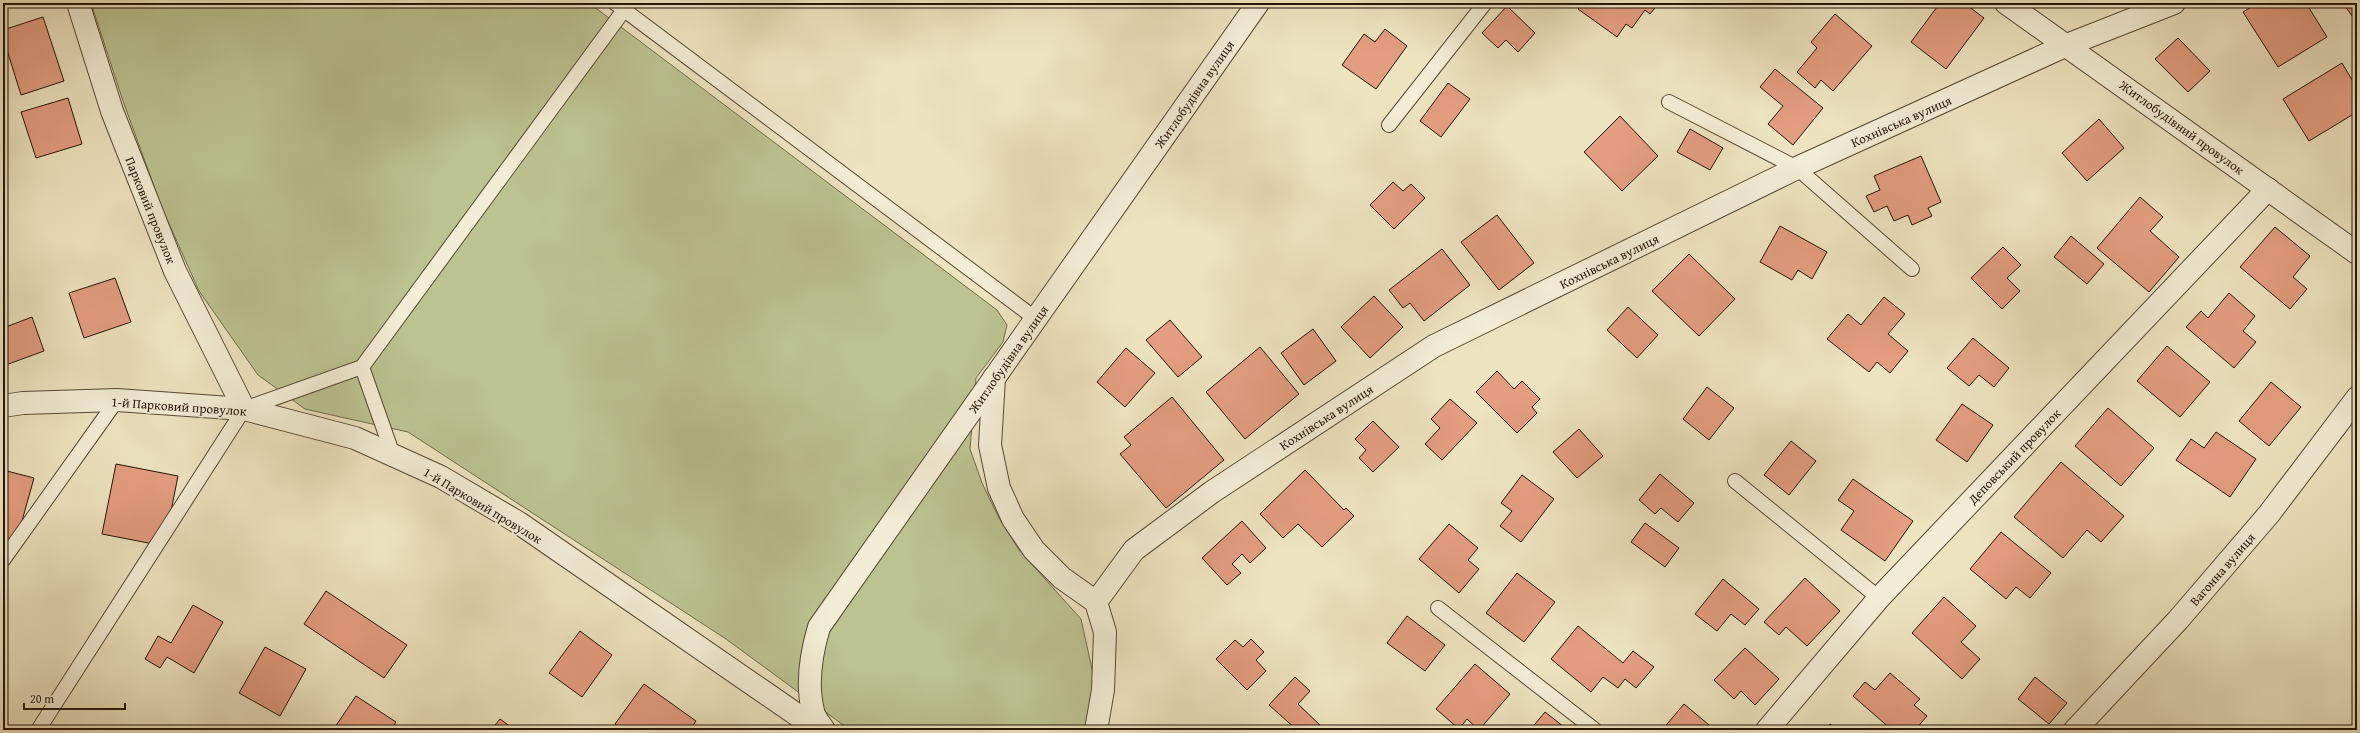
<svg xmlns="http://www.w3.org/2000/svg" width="2360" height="733" font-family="'Gentium Book Plus',serif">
<rect width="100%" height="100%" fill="#ede3bf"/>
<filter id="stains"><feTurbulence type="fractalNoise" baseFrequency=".005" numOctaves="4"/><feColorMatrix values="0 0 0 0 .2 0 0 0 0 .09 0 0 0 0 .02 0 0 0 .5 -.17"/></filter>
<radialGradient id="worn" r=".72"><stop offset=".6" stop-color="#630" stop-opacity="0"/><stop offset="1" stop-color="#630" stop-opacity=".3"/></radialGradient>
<polygon fill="#bbc390" stroke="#706c4b" points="91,3 589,3 997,310 1007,325 1003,342 976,378 970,449 982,483 999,518 1019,550 1081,619 1094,678 1085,730 850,730 726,639 408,432 305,409 258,375 199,291 162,208 123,101"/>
<g fill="#e39d80" stroke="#251406">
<polygon points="1582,3 1659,3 1650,14 1645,10 1632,28 1626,24 1617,37 1578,9"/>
<polygon points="1940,3 1964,3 1984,18 1946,69 1911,42"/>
<polygon points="2258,3 2306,3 2327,37 2278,67 2243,12"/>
<polygon points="2343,3 2357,3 2357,23"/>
<polygon points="1507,6 1535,33 1518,52 1506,40 1498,48 1482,33"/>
<polygon points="1835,14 1872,46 1833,91 1821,80 1815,88 1797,72 1817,48 1811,42"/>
<polygon points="43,17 64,81 21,95 3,37 3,30"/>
<polygon points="1385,29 1407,46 1376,89 1342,65 1364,34 1375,42"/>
<polygon points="2178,38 2210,71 2188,92 2155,59"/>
<polygon points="2342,63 2357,88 2357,112 2309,141 2283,99"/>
<polygon points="1775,69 1823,108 1793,145 1768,124 1783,106 1760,87"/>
<polygon points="1448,83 1470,99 1441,137 1420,121"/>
<polygon points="68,98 82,144 36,158 21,112"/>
<polygon points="1620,116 1658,156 1622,191 1584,152"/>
<polygon points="2099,119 2124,148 2087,181 2062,153"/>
<polygon points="1690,129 1723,148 1710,170 1677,152"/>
<polygon points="1921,156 1941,202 1928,208 1932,216 1912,225 1908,215 1894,221 1887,206 1874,212 1866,196 1880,190 1874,176"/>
<polygon points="1393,182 1403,191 1411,184 1425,198 1394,229 1370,205"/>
<polygon points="2140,197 2163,217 2150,231 2179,257 2149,292 2097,248"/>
<polygon points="1497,215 1534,263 1499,290 1461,242"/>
<polygon points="1780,226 1827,252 1812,279 1798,270 1792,280 1760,262"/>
<polygon points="2275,227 2310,256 2293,277 2307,289 2290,309 2240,267"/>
<polygon points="2071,236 2104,264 2087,284 2054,257"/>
<polygon points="2003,247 2021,265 2007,278 2020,291 2002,309 1971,278"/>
<polygon points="1442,249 1470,285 1424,321 1410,303 1403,308 1389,290"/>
<polygon points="1689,254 1735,299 1699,336 1652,291"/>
<polygon points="115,278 131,322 84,338 69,293"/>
<polygon points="2229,293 2255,316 2243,331 2256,342 2234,368 2186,327 2201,311 2208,318"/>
<polygon points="1374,296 1403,327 1370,358 1341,327"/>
<polygon points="1884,297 1905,314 1888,334 1908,351 1890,373 1877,362 1869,372 1827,339 1848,314 1861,325"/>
<polygon points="1628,307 1658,335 1637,358 1607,330"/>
<polygon points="32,317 44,351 3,366 3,328"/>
<polygon points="1170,320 1202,357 1178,377 1146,340"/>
<polygon points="1313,329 1336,361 1304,385 1281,353"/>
<polygon points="1973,338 2009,368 1994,387 1979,375 1969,386 1947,368"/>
<polygon points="2167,346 2210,382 2180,417 2137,381"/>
<polygon points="1260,347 1299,394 1245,439 1206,392"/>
<polygon points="1126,348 1155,373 1125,407 1097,382"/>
<polygon points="1497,371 1514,389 1522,381 1540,399 1532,407 1537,413 1517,433 1476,392"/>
<polygon points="2271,382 2301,407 2269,446 2239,421"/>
<polygon points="1707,387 1734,408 1709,440 1683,419"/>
<polygon points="1172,397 1224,460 1166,508 1120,454 1131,445 1124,437"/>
<polygon points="1450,399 1477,423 1442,460 1425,444 1440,428 1431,419"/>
<polygon points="1962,404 1993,425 1967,462 1936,440"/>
<polygon points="2108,408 2154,448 2121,486 2075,446"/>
<polygon points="1373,421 1399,447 1373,472 1359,458 1366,450 1355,439"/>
<polygon points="1579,429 1603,456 1577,478 1553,452"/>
<polygon points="2216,432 2256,459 2230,497 2176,460 2191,439 2204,448"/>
<polygon points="1791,441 1816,461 1789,495 1764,475"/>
<polygon points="2061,462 2124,516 2101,542 2087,530 2063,558 2014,517"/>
<polygon points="116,464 178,476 164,546 102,534"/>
<polygon points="3,470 34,478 15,546 3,543"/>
<polygon points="1305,470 1344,510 1346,508 1354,516 1322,547 1298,524 1283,538 1260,514"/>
<polygon points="1660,474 1694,503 1678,522 1661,508 1655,514 1639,500"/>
<polygon points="1522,475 1554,499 1521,542 1500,526 1512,511 1501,503"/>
<polygon points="1853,479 1913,521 1885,561 1841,530 1854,511 1838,500"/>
<polygon points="1242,521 1266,548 1250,563 1242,554 1232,564 1241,573 1227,585 1202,558"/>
<polygon points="1645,523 1679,548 1665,567 1631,542"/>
<polygon points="1449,524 1478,548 1468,560 1479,569 1459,593 1419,559"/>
<polygon points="2001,532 2051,573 2030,598 2016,587 2006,599 1970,569"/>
<polygon points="1517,573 1555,602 1524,642 1486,613"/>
<polygon points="1805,578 1840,611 1807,646 1786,627 1779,635 1764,622"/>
<polygon points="1723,579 1759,609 1745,625 1731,614 1717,631 1695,614"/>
<polygon points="326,591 407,645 384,678 304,624"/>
<polygon points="1944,597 1976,626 1961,642 1980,659 1962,679 1912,633"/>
<polygon points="193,605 223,622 194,673 167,657 160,668 145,659 158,636 171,643"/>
<polygon points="1407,616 1445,645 1425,671 1387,643"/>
<polygon points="1578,626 1623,663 1633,651 1654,667 1636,688 1625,679 1618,688 1603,677 1591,692 1551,659"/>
<polygon points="580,631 612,655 582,697 549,673"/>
<polygon points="1251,639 1264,652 1256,660 1266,671 1247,690 1216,659 1235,640 1243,647"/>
<polygon points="265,647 306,669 280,716 239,693"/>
<polygon points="1745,648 1779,679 1755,705 1741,691 1734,699 1714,680"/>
<polygon points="1475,664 1510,694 1479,730 1467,719 1459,729 1436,709"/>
<polygon points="1890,673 1920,699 1914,705 1927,716 1915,730 1892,730 1853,696 1865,682 1875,690"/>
<polygon points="1295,677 1310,691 1298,704 1322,727 1320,730 1297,730 1269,705"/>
<polygon points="2035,677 2067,703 2049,724 2018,699"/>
<polygon points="644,684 696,721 690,730 623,730 615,724"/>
<polygon points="356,696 396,722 391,730 333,730"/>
<polygon points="1684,704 1715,730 1662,730"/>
<polygon points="1545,712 1568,730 1530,730"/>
<polygon points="500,719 515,730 491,730"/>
<polygon points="1830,724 1838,730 1825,730"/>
</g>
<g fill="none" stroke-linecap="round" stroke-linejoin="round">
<defs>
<g id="service">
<polyline points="615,3 1036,319"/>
<polyline points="1669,102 1797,168 1912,269"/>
<polyline points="1389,125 1485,3"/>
<polyline points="362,367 393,455"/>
<polyline points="1735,481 1879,598"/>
<polyline points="3,560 117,400"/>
<polyline points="1438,608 1595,730"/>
<polyline points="40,727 244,409 362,367 624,10"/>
</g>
<g id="minor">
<polyline points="78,3 112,111 175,271 244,409"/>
<polyline points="2006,3 2357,253"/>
<polyline points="994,378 990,445 999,488 1013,519 1034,550 1062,578 1096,602 1105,632 1103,690 1096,730"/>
<polyline points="3,406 23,403 117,400 244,409 355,438 441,477 519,523 819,730"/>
<polyline points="1096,602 1134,550 1212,492 1434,346 1797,168 2067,45 2174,3"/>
<polyline points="1767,730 1879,598 2268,189"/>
<polyline points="2075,730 2178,620 2269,514 2357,398"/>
</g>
<path id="tertiary" d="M824,730C820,724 814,717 813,711C806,683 811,654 819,627L1258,3"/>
</defs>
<use href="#service" stroke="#574834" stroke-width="16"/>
<use href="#minor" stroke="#574834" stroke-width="24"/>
<use href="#tertiary" stroke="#574834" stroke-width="24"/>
<use href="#service" stroke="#f3edd5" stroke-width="14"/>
<use href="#minor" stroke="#f3edd5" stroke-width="22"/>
<use href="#tertiary" stroke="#f3edd5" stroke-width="22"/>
</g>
<g text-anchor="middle" stroke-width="3.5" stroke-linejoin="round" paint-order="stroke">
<g font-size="13" fill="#251406" stroke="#f3edd5">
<text transform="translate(1194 94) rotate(-55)" y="5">Житлобудівна вулиця</text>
<text transform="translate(1901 121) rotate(-24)" y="5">Кохнівська вулиця</text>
<text transform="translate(2182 127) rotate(36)" y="5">Житлобудівний провулок</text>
<text transform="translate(151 210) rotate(68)" y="5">Парковий провулок</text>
<text transform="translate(1609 261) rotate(-26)" y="5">Кохнівська вулиця</text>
<text transform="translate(1008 359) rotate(-55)" y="5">Житлобудівна вулиця</text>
<text transform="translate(179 406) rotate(4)" y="5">1-й Парковий провулок</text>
<text transform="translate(1326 417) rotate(-33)" y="5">Кохнівська вулиця</text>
<text transform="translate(2014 456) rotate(-46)" y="5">Деповський провулок</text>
<text transform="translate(483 505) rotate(31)" y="5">1-й Парковий провулок</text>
<text transform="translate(2222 569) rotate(-49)" y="5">Вагонна вулиця</text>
</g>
</g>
<rect width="2360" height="733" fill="none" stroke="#ede3bf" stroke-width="16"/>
<rect x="4" y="4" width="2352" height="725" fill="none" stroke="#251406" stroke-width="2"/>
<rect x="8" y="8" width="2344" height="717" fill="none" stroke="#251406"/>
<path d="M24 703v6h101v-6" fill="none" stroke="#251406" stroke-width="2"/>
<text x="30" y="703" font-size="12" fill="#251406" stroke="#f3edd5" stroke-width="3" paint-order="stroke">20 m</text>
<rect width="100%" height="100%" filter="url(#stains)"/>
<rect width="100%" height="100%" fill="url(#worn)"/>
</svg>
